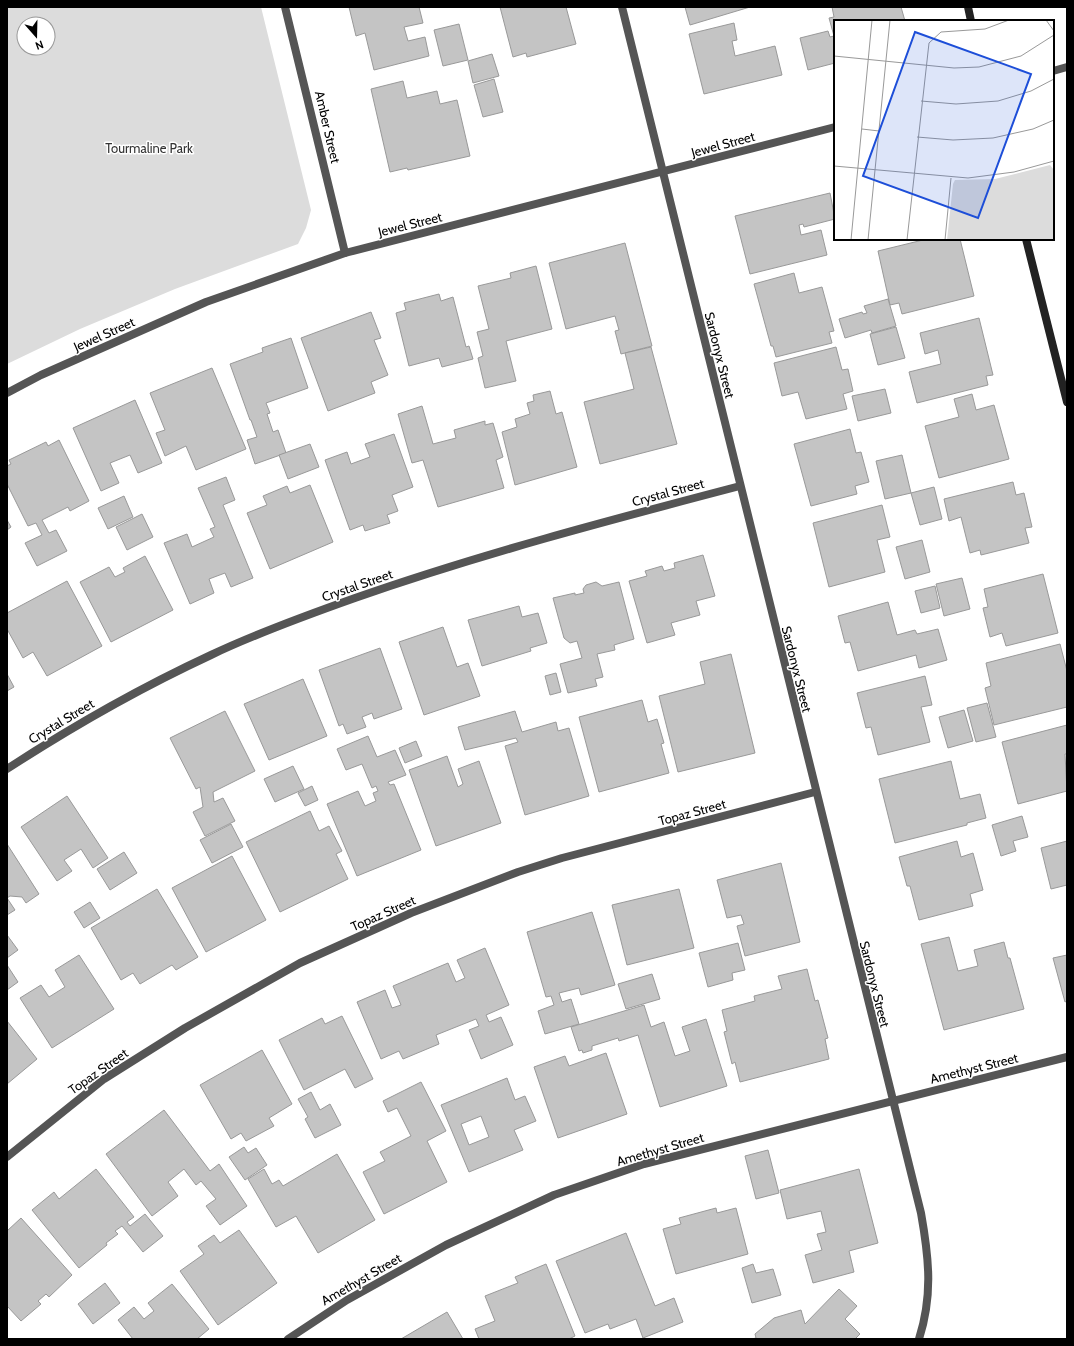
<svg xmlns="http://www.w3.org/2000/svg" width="1074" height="1346" font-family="Cabin,sans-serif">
<rect width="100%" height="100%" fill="#fff"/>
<path fill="#dcdcdc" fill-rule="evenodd" d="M7,7H261L311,210L306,228L298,244L175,289L80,329L7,364ZM24,24H48V48H24Z"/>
<g fill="#c4c4c4" stroke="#999" fill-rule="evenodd">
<polygon points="349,7 419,7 423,23 404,27 408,41 425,37 429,56 374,70 365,33 356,36"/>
<polygon points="500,7 566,7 576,44 527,57 526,53 513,57"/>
<polygon points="685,7 750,7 690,25"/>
<polygon points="832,7 901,7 905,21 835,21 835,63 808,70 800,38 828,31 830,37 834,36 829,18 834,17"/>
<polygon points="734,23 737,40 732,41 735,56 775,46 782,75 704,94 689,34"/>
<polygon points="459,24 468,60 443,66 434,30"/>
<polygon points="492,54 499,76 473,83 468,61"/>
<polygon points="494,79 503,112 483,117 474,85"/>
<polygon points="403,81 407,98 437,91 440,104 457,100 470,156 408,170 407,168 390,172 371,89"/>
<polygon points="830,193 835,219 804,227 803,224 799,225 801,235 821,230 827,255 750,274 735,216"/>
<polygon points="927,239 960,239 974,296 902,314 899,303 890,305 878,251"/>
<polygon points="625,243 652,346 621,354 615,331 619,330 615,316 566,329 549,263"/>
<polygon points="536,266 552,329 506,341 516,381 485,388 478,358 483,356 477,332 489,329 478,286 511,278 510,273"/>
<polygon points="794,273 799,293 822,287 834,331 829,332 832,343 776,357 773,346 771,346 754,284"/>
<polygon points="439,294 441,301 453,297 466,347 469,346 473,359 442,367 439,358 409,366 396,313 406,310 404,303"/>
<polygon points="888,299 896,326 872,333 871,330 845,338 839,319 862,312 863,314 867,313 864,306"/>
<polygon points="371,312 381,338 374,340 388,375 371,382 375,393 328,411 301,338"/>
<polygon points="979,318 993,375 986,376 988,385 917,403 909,372 941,364 938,350 925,354 920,333"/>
<polygon points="896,327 905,358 878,365 870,334"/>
<polygon points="291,338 308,388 266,403 270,413 267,414 273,432 278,430 286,453 255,464 247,440 257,437 251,420 250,420 230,364 263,352 262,348"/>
<polygon points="651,347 677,444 600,464 584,402 634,389 625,353"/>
<polygon points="836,347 842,370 848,369 853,391 843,394 847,409 806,419 798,392 782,396 774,363"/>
<polygon points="212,368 246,449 196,470 186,446 165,456 156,433 165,430 150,393"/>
<polygon points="885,389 891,413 858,421 852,396"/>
<polygon points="550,391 556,414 562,412 577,467 515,485 502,432 517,427 515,419 530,414 527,403 534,401 533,395"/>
<polygon points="972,394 976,410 994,405 1009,459 939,478 925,426 959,417 954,399"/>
<polygon points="135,400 162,463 138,473 130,455 110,463 119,483 101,491 73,428"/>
<polygon points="422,406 433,444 456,438 454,430 485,421 485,425 493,423 503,457 496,460 504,488 438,507 423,460 412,463 398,414"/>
<polygon points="850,429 856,453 861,452 869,482 855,486 857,494 811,506 794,444"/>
<polygon points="394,434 413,487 392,495 398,511 387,515 390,523 365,531 363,525 350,530 325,460 347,452 351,464 370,457 365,444"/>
<polygon points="59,440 89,501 70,511 68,507 42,520 49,533 56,530 67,551 37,566 25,543 42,535 36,523 28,526 7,484 7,466 11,464 9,460 46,442 48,446"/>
<polygon points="310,444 319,467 288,479 279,455"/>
<polygon points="902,455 911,493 885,499 876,461"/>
<polygon points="226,477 235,500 223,505 253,578 231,587 225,573 209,579 214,593 190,604 164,543 187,534 192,547 214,537 210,529 215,527 198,488"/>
<polygon points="1013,482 1016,495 1024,493 1032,527 1025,528 1029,543 981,555 980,550 970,553 961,517 949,521 944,499"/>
<polygon points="310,485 333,542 270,569 247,513 267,505 263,496 287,486 290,493"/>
<polygon points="934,487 942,519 920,525 911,493"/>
<polygon points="124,496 133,517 108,529 98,508"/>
<polygon points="882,505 890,537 877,540 885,572 829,587 813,523"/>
<polygon points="142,514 153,537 127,550 116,527"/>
<polygon points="7,520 11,527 7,530"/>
<polygon points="922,540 930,572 905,579 896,547"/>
<polygon points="703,555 715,596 696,601 700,615 671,623 675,635 647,643 629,581 647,576 645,571 662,566 664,571 675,568 674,563"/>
<polygon points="145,556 173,610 111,642 80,582 109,567 115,577 125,572 123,568"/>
<polygon points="1043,574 1058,633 1006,646 1002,633 990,637 983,608 988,607 984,589"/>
<polygon points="962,578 970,609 944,616 936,584"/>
<polygon points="67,581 102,646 47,676 33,652 23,658 7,629 7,613"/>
<polygon points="596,582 602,586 619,582 634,639 614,645 615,650 597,654 603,677 595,679 597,686 568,693 560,664 582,658 577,641 570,643 564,638 553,598 575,593 575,595 584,593 583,589 586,585"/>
<polygon points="935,586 940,608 921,613 915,591"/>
<polygon points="888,602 897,635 915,630 917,634 938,629 947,660 919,668 916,655 858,671 850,642 845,643 838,616"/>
<polygon points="519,606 522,617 538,613 547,643 530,648 531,651 482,666 468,620"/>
<polygon points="443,627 457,667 468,663 480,696 424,715 399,642"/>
<polygon points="1060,644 1067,671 1067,707 994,725 985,688 991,686 986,663"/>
<polygon points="380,648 402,709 374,719 372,713 362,717 366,727 347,734 343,724 339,726 319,670"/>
<polygon points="731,654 755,753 678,772 659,696 705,684 700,662"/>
<polygon points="556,673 561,692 550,695 545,676"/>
<polygon points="7,674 14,687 7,691"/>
<polygon points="925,676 932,705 921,707 930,742 878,755 871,727 866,728 857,693"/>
<polygon points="303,679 327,736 269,760 244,704"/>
<polygon points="642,700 648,722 657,719 664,743 661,744 669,773 599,792 579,717"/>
<polygon points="987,703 996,737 976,742 967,708"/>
<polygon points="964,710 973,741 948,748 939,717"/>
<polygon points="225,711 255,771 213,792 214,802 223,798 235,821 205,836 193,812 203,807 200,787 196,789 170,738"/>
<polygon points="515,711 522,732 556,722 558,731 569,728 589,796 525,815 505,746 518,742 516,738 465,750 458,727"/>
<polygon points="1067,725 1067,754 1065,754 1067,791 1018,804 1002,742"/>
<polygon points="368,736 377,757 395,750 406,775 388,782 390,785 394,784 421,850 357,876 327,804 358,791 365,806 376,801 373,793 378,791 376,786 372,788 362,764 346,770 337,749"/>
<polygon points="416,741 422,756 405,763 399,748"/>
<polygon points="447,756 458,787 463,784 458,769 479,761 501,823 436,846 409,770"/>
<polygon points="951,761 960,799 980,794 986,818 967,823 967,825 895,843 879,779"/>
<polygon points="293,766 304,789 275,802 264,779"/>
<polygon points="312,786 318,800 305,806 298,793"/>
<polygon points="67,796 108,858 93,868 81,849 64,860 72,871 57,881 21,827"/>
<polygon points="310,811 319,831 329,826 342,851 336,854 348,879 280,912 246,842"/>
<polygon points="1022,816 1028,837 1013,841 1016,851 1001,856 992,825"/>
<polygon points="231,824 243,847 212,863 200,840"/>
<polygon points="957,841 961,857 973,853 983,890 970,894 973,906 919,920 910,886 907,886 899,857"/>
<polygon points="1067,841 1067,885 1051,889 1041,848"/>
<polygon points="7,844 39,894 26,903 22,897 10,896 7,898 15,910 7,915"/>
<polygon points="124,852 137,873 110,890 97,869"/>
<polygon points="232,856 266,920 206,952 172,888"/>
<polygon points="781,863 800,942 745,956 737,926 744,924 741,915 727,918 717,880"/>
<polygon points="157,889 198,957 176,970 172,965 140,984 133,973 121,980 91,928"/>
<polygon points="679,889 694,948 627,965 612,905"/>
<polygon points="90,902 100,918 84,928 74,912"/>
<polygon points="592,912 615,985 581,995 579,988 559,993 562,1002 571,999 579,1024 545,1034 538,1011 554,1005 551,996 546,997 527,932"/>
<polygon points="7,935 18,950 7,958"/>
<polygon points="949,937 958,971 978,966 974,950 1004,942 1008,958 1010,958 1024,1009 944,1030 921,944"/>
<polygon points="738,943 745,970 732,973 733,980 708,987 699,953"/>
<polygon points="485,948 509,1005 486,1015 489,1022 501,1017 513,1045 481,1059 469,1030 479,1026 476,1019 436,1035 439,1044 403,1059 399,1051 381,1059 357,1002 385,990 392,1008 401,1005 393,986 448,963 456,982 465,978 457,960"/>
<polygon points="79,955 114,1009 52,1048 20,998 41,985 49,997 65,987 55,970"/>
<polygon points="1067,955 1067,1001 1065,1002 1053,958"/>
<polygon points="7,965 18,982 7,990"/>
<polygon points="807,969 815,1001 818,1000 828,1038 825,1039 829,1059 740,1082 735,1062 732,1064 724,1032 727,1031 722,1010 755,1001 754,996 782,989 778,976"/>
<polygon points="652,974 660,999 626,1009 618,984"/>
<polygon points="644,1005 651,1027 664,1022 675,1056 690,1051 682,1027 706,1019 727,1086 660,1107 638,1035 619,1041 618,1038 592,1046 592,1050 583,1053 582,1050 579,1051 571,1027"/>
<polygon points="342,1016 373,1079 355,1088 345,1069 304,1090 279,1040 322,1018 325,1024"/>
<polygon points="7,1021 37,1059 7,1084"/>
<polygon points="262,1050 292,1104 269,1118 274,1126 246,1141 241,1133 231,1139 200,1085"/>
<polygon points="606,1053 627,1114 558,1138 534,1067 565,1056 569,1066"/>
<path d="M507,1078L515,1100L525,1096L536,1121L514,1130L523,1150L469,1172L441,1105ZM481,1116L489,1137L469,1145L461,1124Z"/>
<polygon points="421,1082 446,1131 427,1141 447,1182 384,1214 363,1172 385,1161 380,1152 411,1136 397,1108 388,1112 383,1101"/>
<polygon points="311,1092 320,1110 330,1104 341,1125 315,1138 305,1119 308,1117 298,1099"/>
<polygon points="164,1110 210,1171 219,1164 247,1206 220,1225 206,1206 216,1199 201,1181 196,1185 184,1169 168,1182 178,1196 152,1216 106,1154"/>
<polygon points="244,1147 248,1153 256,1148 267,1165 245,1180 229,1157"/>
<polygon points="768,1150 779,1193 756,1199 745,1156"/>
<polygon points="337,1154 375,1220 318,1253 296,1216 276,1227 248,1179 264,1169 272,1184 279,1180 283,1186"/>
<polygon points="96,1169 134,1217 127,1222 130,1226 145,1214 163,1236 143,1252 122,1226 115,1231 118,1234 106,1243 107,1245 79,1268 32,1210 54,1192 59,1199"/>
<polygon points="859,1169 878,1243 849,1251 854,1272 813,1283 805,1255 822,1250 817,1234 826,1232 821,1211 787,1219 780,1190"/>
<polygon points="716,1208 717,1213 736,1208 748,1254 676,1274 663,1229 681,1224 679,1218"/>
<polygon points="21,1218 72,1275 49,1297 46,1294 38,1301 41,1304 21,1321 7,1306 7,1231"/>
<polygon points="239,1230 277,1283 218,1325 180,1271 204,1254 198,1246 214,1235 220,1243"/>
<polygon points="626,1233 655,1306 674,1298 683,1322 643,1338 636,1319 610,1329 608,1324 585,1333 556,1261"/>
<polygon points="546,1264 575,1336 569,1339 479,1339 475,1329 495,1321 485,1296 518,1283 515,1277"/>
<polygon points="753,1264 756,1273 773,1269 781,1295 752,1303 742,1268"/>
<polygon points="105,1283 120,1303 93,1324 78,1304"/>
<polygon points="172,1284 209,1329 197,1339 133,1339 118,1320 134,1307 144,1319 154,1311 148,1303"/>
<polygon points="839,1289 857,1306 845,1319 860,1334 855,1339 752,1339 756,1338 755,1334 774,1318 801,1310 805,1324"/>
<polygon points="447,1312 463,1339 401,1339"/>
</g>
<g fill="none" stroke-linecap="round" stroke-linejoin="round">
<g stroke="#555" stroke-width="8">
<polyline points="285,7 345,253"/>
<path d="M622,7L921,1213C929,1258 933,1295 919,1339"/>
<polyline points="1053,71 1067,67"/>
<polyline points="7,393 41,375 206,302 345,253 835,127"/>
<path d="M7,769C73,726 140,688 211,655C257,633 307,615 355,598C481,554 610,520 740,486"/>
<polyline points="7,1157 104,1079 185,1028 300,963 411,913 518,872 562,858 815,792"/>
<polyline points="288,1339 347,1300 446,1245 554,1195 644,1164 1067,1057"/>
</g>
<g stroke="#222" stroke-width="8">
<polyline points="968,7 971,21"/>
<polyline points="1026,239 1067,402"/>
</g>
</g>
<g text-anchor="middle" stroke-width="3" stroke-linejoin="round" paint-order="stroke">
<g font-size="13" fill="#000" stroke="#fff">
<text transform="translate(328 127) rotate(77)" y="5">Amber Street</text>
<text transform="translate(723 144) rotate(-15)" y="5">Jewel Street</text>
<text transform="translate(410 224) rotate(-14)" y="5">Jewel Street</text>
<text transform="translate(104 334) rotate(-24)" y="5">Jewel Street</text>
<text transform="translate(720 355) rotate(76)" y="5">Sardonyx Street</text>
<text transform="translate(668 492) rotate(-15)" y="5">Crystal Street</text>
<text transform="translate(357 585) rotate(-19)" y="5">Crystal Street</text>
<text transform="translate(797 669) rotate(76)" y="5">Sardonyx Street</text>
<text transform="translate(61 721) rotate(-31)" y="5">Crystal Street</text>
<text transform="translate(692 812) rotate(-15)" y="5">Topaz Street</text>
<text transform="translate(383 913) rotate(-24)" y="5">Topaz Street</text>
<text transform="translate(875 984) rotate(76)" y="5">Sardonyx Street</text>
<text transform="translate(974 1068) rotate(-14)" y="5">Amethyst Street</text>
<text transform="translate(98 1071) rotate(-35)" y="5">Topaz Street</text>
<text transform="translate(660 1149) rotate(-16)" y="5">Amethyst Street</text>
<text transform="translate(361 1279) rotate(-30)" y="5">Amethyst Street</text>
</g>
<g font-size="13" fill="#333" stroke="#fff">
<text x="149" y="153">Tourmaline Park</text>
</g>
</g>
<g transform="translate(834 20)">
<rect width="220" height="220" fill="#fff"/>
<path d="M216,145L220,150V220H113L119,164L121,160L161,159Z" fill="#dcdcdc"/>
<path fill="none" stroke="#999" stroke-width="1" d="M212,0L220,11M0,36L120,48L145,47L187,36L220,15M87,81L122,84L164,81L197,71L220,59M28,109L45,111M83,117L119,120L159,118L199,109L220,100M0,146L134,158L180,152L220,141M17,220L38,0M34,220L56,0M73,220L95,23L107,12L151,9L175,0M111,220L117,158"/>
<path fill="#1d4ed8" fill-opacity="0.15" stroke="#1d4ed8" stroke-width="2" d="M81,12L197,54L144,198L29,156Z"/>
<rect width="220" height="220" fill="none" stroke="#000" stroke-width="2"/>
</g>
<rect width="1074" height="1346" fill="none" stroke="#000000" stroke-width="16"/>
<g transform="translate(36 36) rotate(160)"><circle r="19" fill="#ffffff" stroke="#999999"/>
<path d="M0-3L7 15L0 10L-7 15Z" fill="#000000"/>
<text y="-6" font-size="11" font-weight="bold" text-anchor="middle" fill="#000000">N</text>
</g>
</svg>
